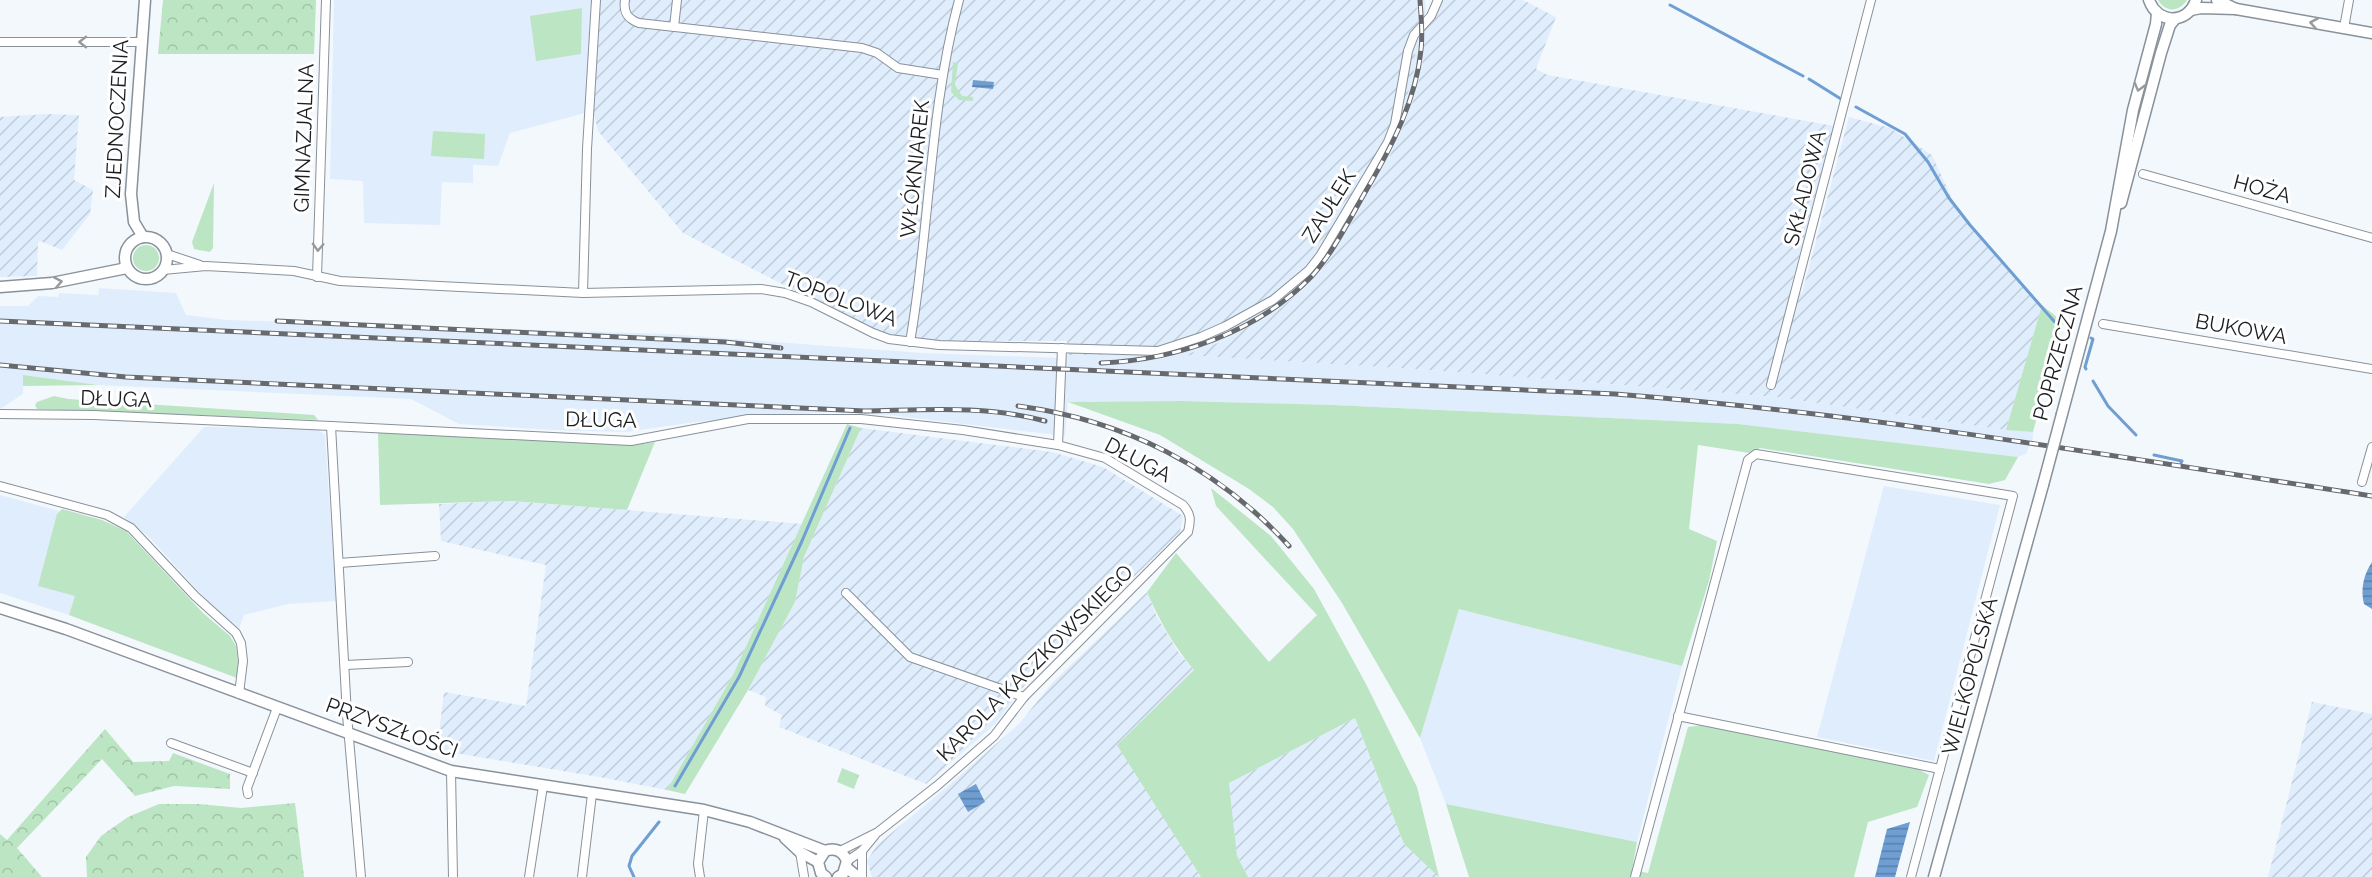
<svg xmlns="http://www.w3.org/2000/svg" width="2372" height="877" font-family="Raleway,sans-serif">
<defs>
<pattern id="industrial-furrows" width="10" height="10" patternUnits="userSpaceOnUse" patternTransform="scale(1.5)"><rect width="10" height="10" fill="#dfedfd"/><path d="M-1 1l2-2M0 10L10 0M9 11l2-2" fill="none" stroke="#bfcbd9"/></pattern>
<pattern id="park-crowns" width="20" height="18" patternUnits="userSpaceOnUse" patternTransform="scale(1.5)"><rect width="20" height="18" fill="#bce5c3"/><path d="M2 6a3 3 0 1 1 6 0M12 15a3 3 0 1 1 6 0" fill="none" stroke="#a1c4a7"/></pattern>
<pattern id="water-rules" width="6" height="5" patternUnits="userSpaceOnUse" patternTransform="scale(1.5)"><rect width="6" height="5" fill="#6f9ed2"/><path d="M0 2.5h6" fill="none" stroke="#5a80aa"/></pattern>
</defs>
<rect width="100%" height="100%" fill="#f3f8fd"/>
<g fill="#dfedfd">
<polygon points="334,0 591,0 585,113 510,133 498,166 473,165 473,183 442,182 440,225 364,223 363,181 330,179"/>
<polygon points="1417,0 1425,0 1426,16 1422,69 1410,112 1387,162 1335,252 1314,280 1276,312 1221,342 1187,355 1417,369 1777,397 2006,430 2033,432 2033,438 2026,454 2018,457 1738,424 1332,405 1181,401 1068,402 1065,436 889,415 829,412 695,422 626,432 553,430 459,424 411,399 98,385 23,375 23,394 0,409 0,306 28,306 38,296 58,297 59,293 98,295 99,288 176,293 186,315 227,320 669,334 922,353 1063,358 1068,355 1143,355 1381,161 1403,112 1414,71 1418,21"/>
<polygon points="204,427 316,428 325,435 336,601 288,604 244,615 239,629 209,603 150,538 124,517"/>
<polygon points="1884,486 2000,505 1934,761 1817,737"/>
<polygon points="0,495 59,511 57,514 75,596 69,615 0,593"/>
<polygon points="1459,609 1682,666 1637,842 1446,804 1420,738"/>
</g>
<g fill="url(#industrial-furrows)">
<polygon points="601,0 1417,0 1418,21 1414,71 1403,112 1381,160 1307,275 1216,334 1143,355 1068,355 1067,341 899,341 885,337 683,233 598,131 593,110"/>
<polygon points="1433,0 1523,0 1556,17 1536,69 1548,75 1834,126 1790,290 1802,293 1849,117 1890,128 1932,155 1959,214 2042,305 2006,430 1777,397 1417,369 1185,355 1221,342 1276,312 1314,280 1335,252 1387,162 1410,112 1422,69 1426,16"/>
<polygon points="46,114 79,115 74,180 93,190 90,214 62,250 40,241 38,243 37,276 0,277 0,117"/>
<polygon points="861,428 1052,452 1103,467 1183,516 1180,532 1031,677 995,724 926,784 779,727 782,715 765,706 766,697 748,690 795,602 804,557"/>
<polygon points="511,501 802,524 733,675 667,790 605,778 437,750 444,692 526,706 546,565 441,541 439,504"/>
<polygon points="1147,592 1157,617 1179,653 1194,670 1118,745 1201,877 872,877 867,861 877,845 948,786 1019,724 1053,682"/>
<polygon points="2312,702 2372,714 2372,877 2268,877"/>
<polygon points="1355,718 1404,844 1440,877 1248,877 1237,856 1229,783"/>
</g>
<g fill="#bce5c3">
<path d="M2158,0H2187C2179,12 2166,13 2158,0Z"/>
<polygon points="582,8 581,54 536,61 530,16"/>
<polygon points="953,62 958,63 955,85 962,96 973,97 973,101 959,100 951,92"/>
<polygon points="433,131 485,134 484,159 431,156"/>
<polygon points="214,183 213,248 210,252 194,249 192,242"/>
<circle cx="146" cy="258" r="13"/>
<polygon points="2042,305 2063,322 2033,432 2006,430"/>
<polygon points="23,375 98,385 23,386"/>
<polygon points="54,396 68,399 314,415 318,420 37,409 35,405 37,402"/>
<polygon points="1181,401 1332,405 1738,424 2018,457 2005,480 1989,484 1760,448 1750,453 1698,445 1689,529 1717,541 1709,581 1682,666 1459,609 1420,738 1342,603 1293,529 1273,507 1249,489 1160,435 1068,402"/>
<polygon points="847,424 861,428 804,557 795,602 748,690 685,794 667,790 733,675"/>
<polygon points="378,432 635,445 655,442 627,510 512,501 380,505"/>
<path d="M1211,488L1271,536L1314,589L1366,684L1417,787L1439,877L1404,844L1355,718L1229,783L1237,856L1248,877H1201L1117,745L1194,670C1173,645 1160,622 1147,592L1176,553L1269,662L1317,615L1216,506Z"/>
<polygon points="62,509 102,520 126,531 203,613 230,636 236,646 238,661 237,678 69,615 75,596 38,586 57,514"/>
<polygon points="1703,725 1918,769 1929,775 1917,807 1868,822 1854,877 1469,877 1446,804 1637,842 1632,870 1648,873 1688,727"/>
</g>
<g fill="url(#park-crowns)">
<polygon points="163,0 316,0 314,54 158,54"/>
<polygon points="105,729 133,762 169,761 173,753 230,774 230,789 174,786 135,796 102,759 17,848 42,877 0,877 0,834 7,840"/>
<polygon points="842,768 859,775 854,789 837,782"/>
<polygon points="295,803 304,877 87,877 86,857 101,836 128,817 159,804 199,804 241,808"/>
</g>
<g fill="url(#water-rules)">
<polygon points="973,80 994,82 993,89 972,87"/>
<path d="M2372,562V609L2364,604C2360,589 2364,574 2372,562Z"/>
<polygon points="976,784 985,802 968,812 958,794"/>
<polygon points="1910,822 1895,877 1875,877 1887,829"/>
</g>
<g fill="none" stroke-linecap="round" stroke-linejoin="round">
<g stroke="#6f9ed2" stroke-width="3">
<polyline points="1670,5 1803,76"/>
<polyline points="1809,79 1841,99"/>
<polyline points="1856,107 1905,134 1928,162 1949,198 1970,225 2060,328"/>
<polyline points="2086,369 2085,367 2093,339 2091,338"/>
<polyline points="2093,381 2108,406 2136,435"/>
<polyline points="2154,455 2182,461 2181,463"/>
<polyline points="675,786 739,677 802,541 850,428"/>
<polyline points="634,877 629,866 632,856 659,822"/>
</g>
<defs>
<g id="minor">
<path d="M625,0C623,13 628,19 639,23L862,48L877,53L898,68L943,75"/>
<polyline points="674,27 677,0"/>
<polyline points="2344,28 2349,0"/>
<polyline points="0,42 141,42"/>
<polyline points="2143,174 2372,238"/>
<polyline points="167,254 200,265"/>
<polyline points="163,270 206,266 259,269 294,271 340,281 583,293 761,289 785,293 811,302 873,333 889,339 939,345 1158,351 1201,337 1226,326 1273,300 1309,270 1320,256 1388,142 1395,124 1408,51 1414,35 1431,16 1438,0"/>
<polyline points="317,277 326,0"/>
<polyline points="583,293 587,149 596,0"/>
<polyline points="2103,324 2372,369"/>
<path d="M910,342C930,229 929,111 959,0"/>
<polyline points="1771,385 1871,0"/>
<path d="M0,414L94,415L331,426L631,441L748,419H861L963,430L1058,445L1105,458L1183,505C1191,514 1191,520 1188,532L1024,697L994,736L938,785L878,832L840,851"/>
<polyline points="331,426 347,715 361,877"/>
<polyline points="1058,445 1062,348"/>
<polyline points="2362,482 2372,447"/>
<polyline points="0,486 107,515 131,528 195,596 236,633 241,643 243,661 239,694"/>
<polyline points="339,563 435,556"/>
<polyline points="846,593 910,657 1024,697"/>
<polyline points="345,665 408,662"/>
<polyline points="1678,716 1940,769"/>
<polyline points="171,743 253,773"/>
<polyline points="451,771 453,877"/>
<polyline points="248,794 247,788 277,708"/>
<polyline points="800,852 804,876"/>
<polyline points="847,861 862,851 875,835"/>
<polyline points="529,877 543,786"/>
<polyline points="582,877 592,794"/>
<polyline points="700,877 698,864 704,810"/>
<polyline points="862,877 862,851"/>
<polyline points="1635,877 1748,460 1756,454 2013,496 1911,877"/>
</g>
<g id="tertiary">
<polyline points="2217,0 2236,9"/>
<polyline points="2191,10 2201,8 2236,9 2372,33"/>
<circle cx="146" cy="258" r="21"/>
<polyline points="143,237 134,222 131,194 145,0"/>
<polyline points="0,287 52,283 127,268"/>
<polyline points="0,608 66,629 451,771 704,810 750,822 825,851"/>
<polyline points="785,838 800,852 818,862"/>
<polyline points="847,868 858,877"/>
<path d="M826,877L821,873L818,862L825,851C835,847 843,851 847,861L843,874L838,877"/>
</g>
<g id="secondary">
<path d="M2149,0C2157,24 2188,25 2196,0"/>
<polyline points="2121,203 2161,53 2170,25 2175,19"/>
<polyline points="2062,414 2111,231 2133,110 2156,24 2157,13"/>
<polyline points="1934,877 2043,485"/>
</g>
</defs>
<use href="#minor" stroke="#89919a" stroke-width="10"/>
<use href="#tertiary" stroke="#89919a" stroke-width="13"/>
<use href="#secondary" stroke="#89919a" stroke-width="13"/>
<use href="#minor" stroke="#fff" stroke-width="8"/>
<use href="#tertiary" stroke="#fff" stroke-width="10"/>
<use href="#secondary" stroke="#fff" stroke-width="10"/>
<defs>
<g id="rail">
<path d="M0,321L1615,394C1869,414 2120,457 2372,496"/>
<polyline points="277,321 725,342 781,348"/>
<path d="M1101,363C1177,360 1257,332 1311,277C1334,252 1350,218 1367,189C1392,146 1416,100 1421,50C1423,34 1421,16 1420,0"/>
<path d="M0,365L126,377L865,411C926,410 985,405 1045,421"/>
<path d="M1018,406C1124,420 1217,467 1289,546"/>
</g>
</defs>
<use href="#rail" stroke="#66696d" stroke-width="5"/>
<use href="#rail" stroke="#fff" stroke-width="3" stroke-dasharray="9" stroke-linecap="butt"/>
<defs>
<polyline id="secondary-bridge" points="2043,485 2062,414"/>
</defs>
<use href="#secondary-bridge" stroke="#89919a" stroke-width="13" stroke-linecap="butt"/>
<use href="#secondary-bridge" stroke="#fff" stroke-width="10"/>
</g>
<defs><path id="oneway-chevron" d="M-2-3.5L2.5 0L-2 3.5" fill="none" stroke-width="1.6" stroke-linecap="round" stroke-linejoin="round" transform="scale(1.5)"/></defs>
<g stroke="#989a9b">
<use href="#oneway-chevron" transform="translate(2314 23) rotate(-170)"/>
<use href="#oneway-chevron" transform="translate(83 42) rotate(-180)"/>
<use href="#oneway-chevron" transform="translate(2139 87) rotate(105)"/>
<use href="#oneway-chevron" transform="translate(318 247) rotate(92)"/>
<use href="#oneway-chevron" transform="translate(58 282) rotate(-10)"/>
</g>
<g text-anchor="middle" stroke-width="6" stroke-linejoin="round" paint-order="stroke">
<g font-size="21" fill="#1b1e21" stroke="#fff">
<text transform="translate(117 119) rotate(-87)" y="7">ZJEDNOCZENIA</text>
<text transform="translate(304 138) rotate(-88)" y="7">GIMNAZJALNA</text>
<text transform="translate(915 169) rotate(-84)" y="7">WŁÓKNIAREK</text>
<text transform="translate(1805 188) rotate(-76)" y="7">SKŁADOWA</text>
<text transform="translate(2262 189) rotate(15)" y="7">HOŻA</text>
<text transform="translate(1329 206) rotate(-58)" y="7">ZAUŁEK</text>
<text transform="translate(841 299) rotate(21)" y="7">TOPOLOWA</text>
<text transform="translate(2241 329) rotate(10)" y="7">BUKOWA</text>
<text transform="translate(2058 353) rotate(-75)" y="7">POPRZECZNA</text>
<text transform="translate(116 399) rotate(2)" y="7">DŁUGA</text>
<text transform="translate(601 420) rotate(1)" y="7">DŁUGA</text>
<text transform="translate(1138 460) rotate(28)" y="7">DŁUGA</text>
<text transform="translate(1035 663) rotate(-45)" y="7">KAROLA KACZKOWSKIEGO</text>
<text transform="translate(1970 676) rotate(-75)" y="7">WIELKOPOLSKA</text>
<text transform="translate(392 728) rotate(20)" y="7">PRZYSZŁOŚCI</text>
</g>
</g>
</svg>
